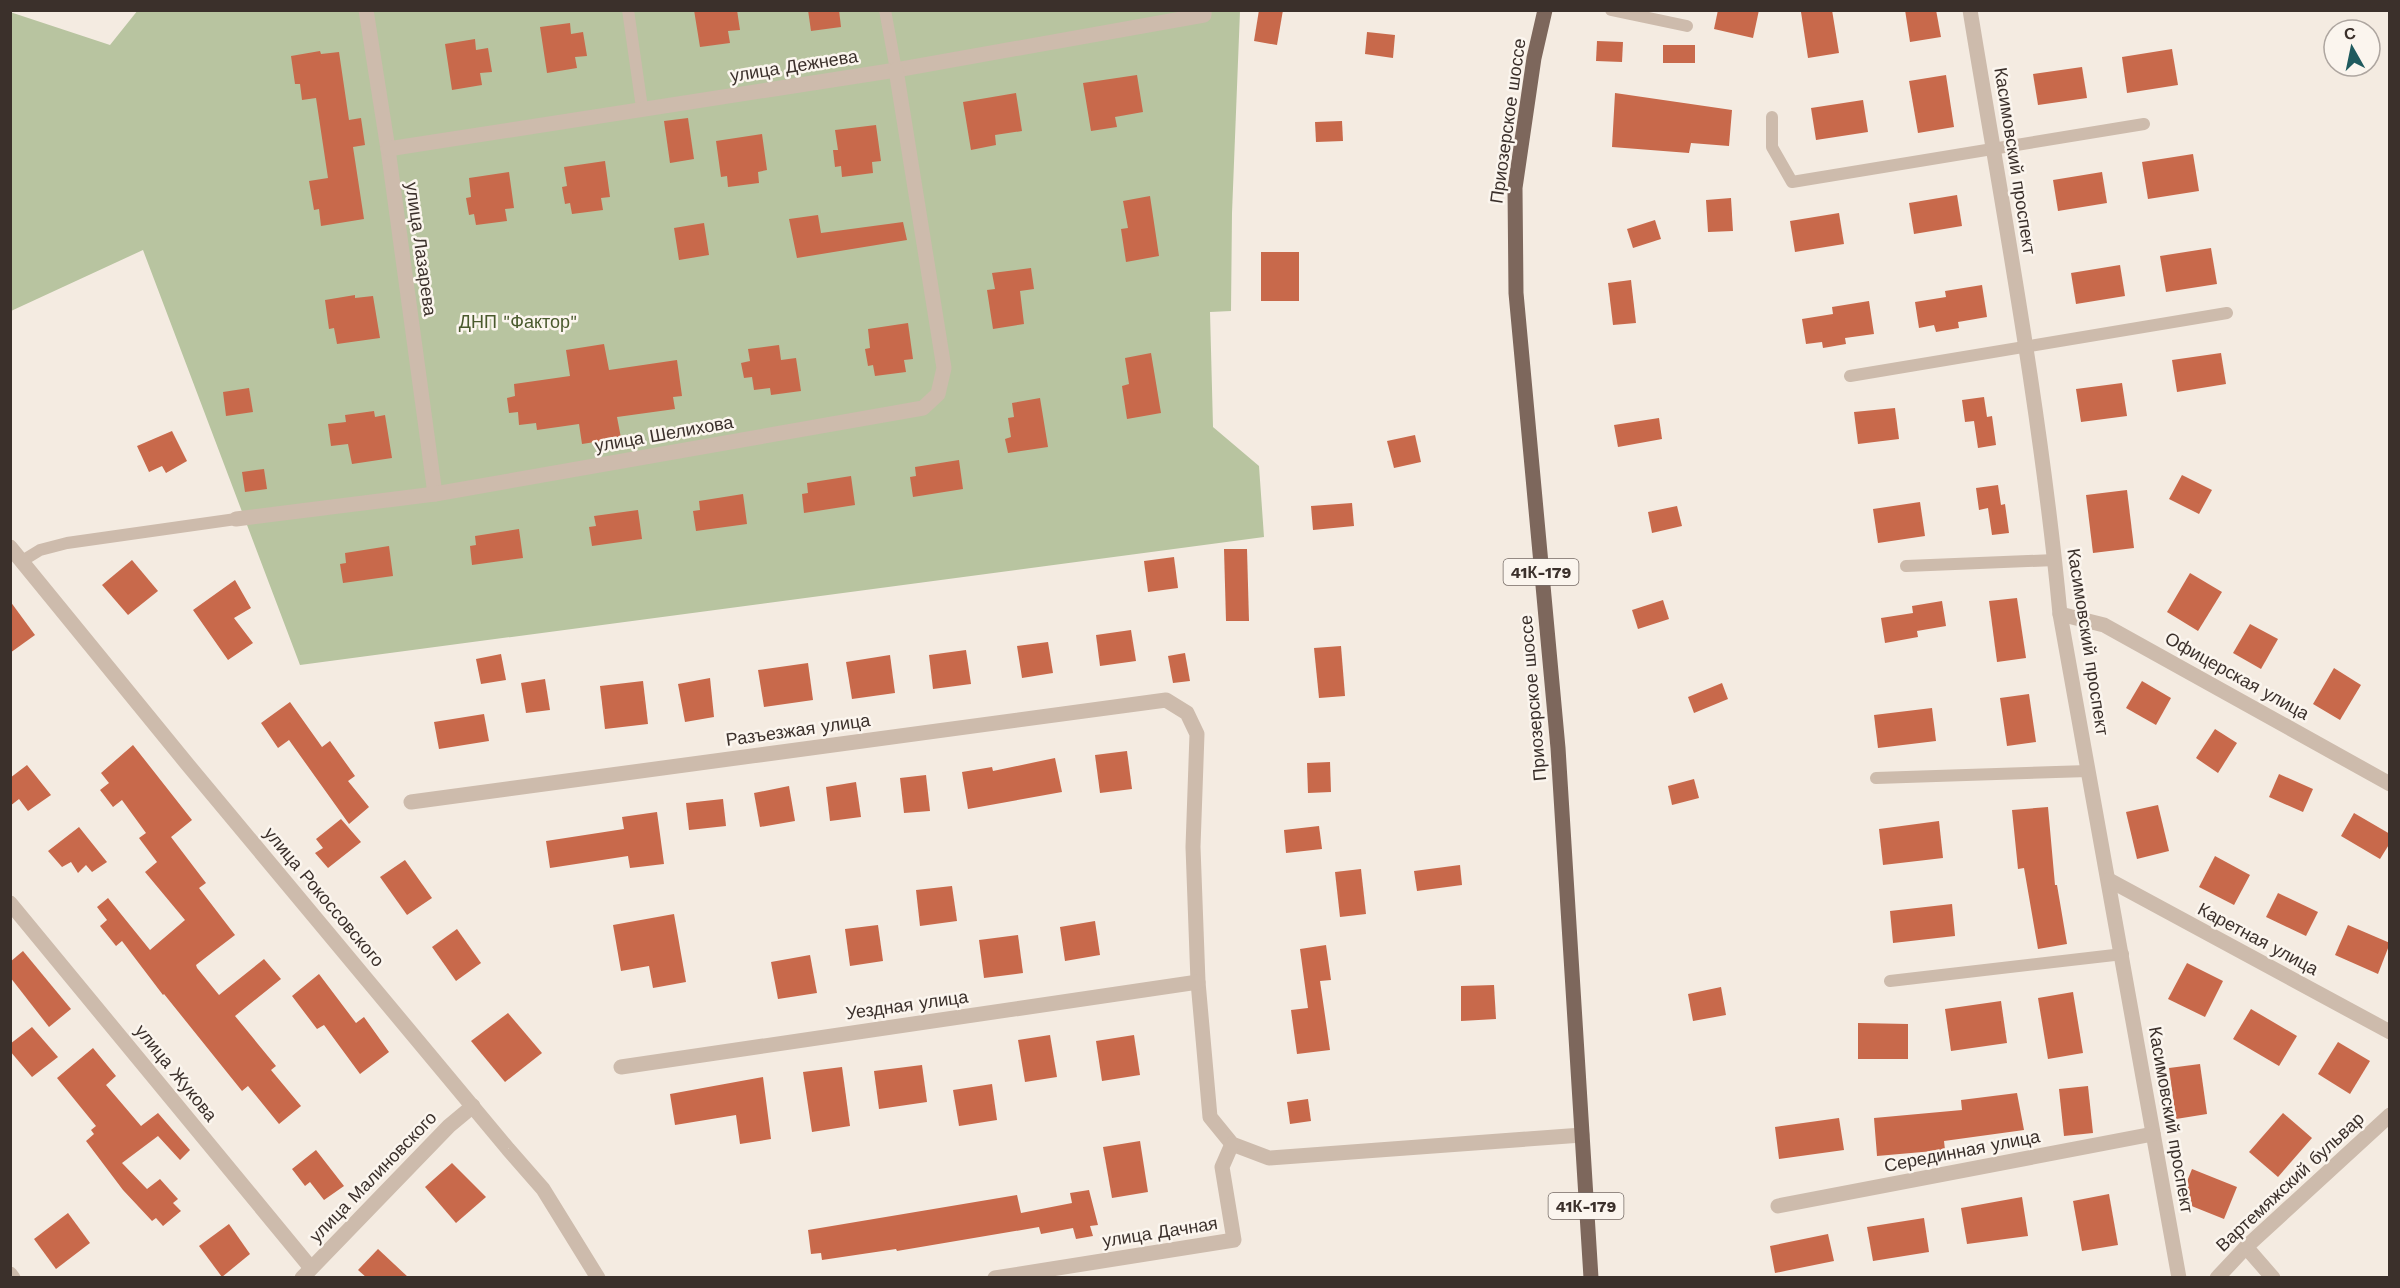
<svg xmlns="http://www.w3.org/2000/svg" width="2400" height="1288" font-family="'Work Sans',sans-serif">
<rect width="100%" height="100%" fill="#f4ebe1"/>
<polygon fill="#b8c4a0" points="138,10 1240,11 1232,213 1231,311 1210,312 1213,427 1259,466 1264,537 300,665 143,250 11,311 10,12 110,45"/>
<g fill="#c8694b">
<polygon points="694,10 737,10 740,30 728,31 730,43 700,47"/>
<polygon points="808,10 839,10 841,27 811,31"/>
<polygon points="1259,10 1283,10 1277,45 1254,41"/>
<polygon points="1718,10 1759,10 1753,38 1714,29"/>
<polygon points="1811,10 1832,10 1839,53 1808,58 1801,12"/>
<polygon points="1905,10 1936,10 1941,37 1910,42"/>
<polygon points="570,23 571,34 583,32 587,56 575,57 577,68 547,73 540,27"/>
<polygon points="1367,32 1395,35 1393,58 1365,54"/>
<polygon points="475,39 476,50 488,48 492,72 480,73 482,85 452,90 445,44"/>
<polygon points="1597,41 1623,42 1622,62 1596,61"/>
<rect x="1663" y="45" width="32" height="18"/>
<polygon points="2172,49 2178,85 2127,93 2122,57"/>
<polygon points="320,51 321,54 339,52 349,120 361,118 365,145 353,147 364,219 321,226 319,209 314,210 309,181 328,178 316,98 302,100 300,84 295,84 291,56"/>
<polygon points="2082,67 2087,98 2038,105 2033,74"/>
<polygon points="1137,75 1143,112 1115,117 1117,127 1091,131 1083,83"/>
<polygon points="1946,75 1954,127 1918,133 1909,81"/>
<polygon points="1016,93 1022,131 995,135 996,145 971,150 963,102"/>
<polygon points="1615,93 1732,110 1729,146 1691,143 1689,153 1612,147"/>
<polygon points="1863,100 1868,132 1816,140 1811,108"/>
<polygon points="688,118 694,159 670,163 664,121"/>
<polygon points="1342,121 1343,141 1316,142 1315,122"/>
<polygon points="876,125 881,161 872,162 873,173 842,177 841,166 835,167 833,150 838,150 835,130"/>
<polygon points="762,134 767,170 758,172 759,183 728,187 727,176 721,177 716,141"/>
<polygon points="2193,154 2199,191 2148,199 2142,162"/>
<polygon points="605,161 610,197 601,198 603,210 572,214 570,203 565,204 562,187 567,186 564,167"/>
<polygon points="509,172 514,208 505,209 507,221 476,225 474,214 469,215 466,198 471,197 469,178"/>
<polygon points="2102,172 2107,203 2058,211 2053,180"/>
<polygon points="1957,195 1962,226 1914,234 1909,203"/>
<polygon points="1150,196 1159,256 1126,262 1121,229 1128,228 1123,201"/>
<polygon points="1731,198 1733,231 1708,232 1706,200"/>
<polygon points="1839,213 1844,244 1795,252 1790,221"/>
<polygon points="818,215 821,233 903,222 907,240 797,258 789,219"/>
<polygon points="1655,220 1661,239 1633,248 1627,229"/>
<polygon points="704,223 709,255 679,260 674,228"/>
<polygon points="2211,248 2217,284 2166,292 2160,256"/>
<rect x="1261" y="252" width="38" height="49"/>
<polygon points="2120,265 2125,296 2076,304 2071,273"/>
<polygon points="1031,268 1034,289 1020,291 1024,324 993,329 987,290 995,289 992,273"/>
<polygon points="1631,280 1636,323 1613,325 1608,283"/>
<polygon points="1982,285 1987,317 1958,322 1959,328 1936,332 1934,325 1919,328 1915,302 1946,297 1945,291"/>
<polygon points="355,295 355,298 373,296 380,338 337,344 334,328 329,329 325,300"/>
<polygon points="1869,301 1874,334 1845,338 1846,344 1823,348 1822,342 1806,344 1802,319 1833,314 1832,307"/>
<polygon points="908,323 913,359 904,360 906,372 875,376 873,365 868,366 865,349 870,348 868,329"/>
<polygon points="604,344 609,370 677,360 682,396 673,397 675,409 617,417 621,438 582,444 579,424 537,430 536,423 519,425 518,412 509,413 507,398 515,396 514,384 570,376 566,350"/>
<polygon points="779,345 781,360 796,358 801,391 771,395 770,388 754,390 752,377 744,378 741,363 750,361 748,349"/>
<polygon points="1151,353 1161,413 1127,419 1122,386 1129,384 1125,358"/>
<polygon points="2221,353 2226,384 2177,392 2172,360"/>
<polygon points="2122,383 2127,416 2081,422 2076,389"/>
<polygon points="249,388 253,412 226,416 223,392"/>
<polygon points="1984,397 1987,417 1992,416 1996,445 1978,448 1974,421 1965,422 1962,400"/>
<polygon points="1040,398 1048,447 1008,453 1005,439 1011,437 1008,418 1014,417 1012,403"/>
<polygon points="1895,408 1899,439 1858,444 1854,412"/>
<polygon points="374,411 375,417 385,415 392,458 352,464 348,444 331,446 328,424 346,422 345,415"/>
<polygon points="1659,418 1662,439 1618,447 1614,425"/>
<polygon points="172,431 187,461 166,473 162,466 149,472 137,446"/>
<polygon points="1415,435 1421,462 1394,468 1387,441"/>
<polygon points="959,460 963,489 913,497 910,477 916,476 915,467"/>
<polygon points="264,469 267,489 245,492 242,472"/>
<polygon points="2182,475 2212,490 2199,514 2169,499"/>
<polygon points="851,476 855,505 804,513 802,494 808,493 807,483"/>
<polygon points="1998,485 2001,505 2005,504 2009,533 1992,535 1988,508 1979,510 1976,488"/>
<polygon points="2127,490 2134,548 2093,553 2086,495"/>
<polygon points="743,494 747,524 696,531 693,511 700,510 699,501"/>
<polygon points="1920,502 1925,536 1878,543 1873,509"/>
<polygon points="1352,503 1354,526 1313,530 1311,506"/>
<polygon points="1677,506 1682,526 1652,533 1648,512"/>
<polygon points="638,510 642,539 592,546 589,527 596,526 594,516"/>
<polygon points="519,529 523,558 472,565 470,546 476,545 475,536"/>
<polygon points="389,546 393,576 343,583 340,564 346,563 345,553"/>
<polygon points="1224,549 1247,549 1249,621 1226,621"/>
<polygon points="1174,557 1178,588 1148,592 1144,561"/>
<polygon points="132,560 158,591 128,615 102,585"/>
<polygon points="2190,573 2222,592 2198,631 2167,612"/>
<polygon points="235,580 251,608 234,618 253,643 228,660 193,610"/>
<polygon points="2017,598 2026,658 1997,662 1989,601"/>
<polygon points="1663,600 1669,619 1638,629 1632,610"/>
<polygon points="10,601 35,635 10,653"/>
<polygon points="1942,601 1946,626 1917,631 1918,637 1885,643 1881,618 1913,613 1912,606"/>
<polygon points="2250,624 2278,639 2261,669 2233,653"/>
<polygon points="1131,630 1136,661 1100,666 1096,635"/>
<polygon points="1048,642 1053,673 1022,678 1017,646"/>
<polygon points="1341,646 1345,696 1319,698 1314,648"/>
<polygon points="966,650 971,684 933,689 929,655"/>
<polygon points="1185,653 1190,681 1173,683 1168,656"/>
<polygon points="501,654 506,680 481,684 476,659"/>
<polygon points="890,655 895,693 852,699 846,662"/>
<polygon points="808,663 813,700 764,707 758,670"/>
<polygon points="2334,668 2361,685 2340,720 2313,704"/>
<polygon points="710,678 714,717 685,722 678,684"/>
<polygon points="545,679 550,710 526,713 521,683"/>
<polygon points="643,681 648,724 605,729 600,686"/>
<polygon points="2142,681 2171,698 2156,725 2126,708"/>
<polygon points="1722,683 1728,699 1694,713 1688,697"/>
<polygon points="2029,694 2036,742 2007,746 2000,698"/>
<polygon points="290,702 322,747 330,741 355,776 348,781 369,807 349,824 289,740 278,748 261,723"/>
<polygon points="1932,708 1936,741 1878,748 1874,715"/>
<polygon points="484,714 489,741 439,749 434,722"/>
<polygon points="2215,729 2237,743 2218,773 2196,758"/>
<polygon points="133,745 192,820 171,837 206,883 199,888 235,935 196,965 197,968 219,995 264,959 281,979 235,1016 276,1066 271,1070 301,1106 279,1124 248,1086 242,1091 164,994 163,995 122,941 116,946 100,926 107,920 97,907 108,898 150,950 185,920 145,872 157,862 139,838 146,833 122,800 113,807 100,790 109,783 101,773"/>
<polygon points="1127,751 1132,789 1100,793 1095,755"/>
<polygon points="1055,758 1062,792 968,809 962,772 992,767 993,771"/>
<polygon points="1330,762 1331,792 1308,793 1307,763"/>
<polygon points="27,765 51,795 28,811 19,799 10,806 10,778"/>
<polygon points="2279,774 2313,789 2303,812 2269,797"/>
<polygon points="926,775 930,811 904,813 900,778"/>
<polygon points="1694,779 1699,798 1672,805 1668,786"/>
<polygon points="856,782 861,817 830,821 826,787"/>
<polygon points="789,786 795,821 760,827 754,793"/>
<polygon points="723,799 726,826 689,830 686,803"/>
<polygon points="2158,805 2169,851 2137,859 2126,812"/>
<polygon points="2048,807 2055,885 2057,885 2067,944 2038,949 2024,868 2018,869 2012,810"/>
<polygon points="657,812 664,864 630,868 628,856 550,868 546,841 624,829 622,817"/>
<polygon points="2354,813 2390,834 2390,843 2380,859 2341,836"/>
<polygon points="341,819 361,842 328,868 315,853 323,848 316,839"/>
<polygon points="1939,821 1943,858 1883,865 1879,829"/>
<polygon points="1319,826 1322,849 1286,853 1284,830"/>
<polygon points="79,827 107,862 92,872 86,865 78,873 71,862 62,867 48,851"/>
<polygon points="2215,856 2250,875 2234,905 2199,887"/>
<polygon points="405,860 432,898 407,915 380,877"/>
<polygon points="1460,865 1462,885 1417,891 1414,871"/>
<polygon points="1361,869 1366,914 1340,917 1335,872"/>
<polygon points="952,886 957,921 920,926 916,890"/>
<polygon points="2278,893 2318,912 2306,936 2266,917"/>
<polygon points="1952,904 1955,936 1893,943 1890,911"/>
<polygon points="674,914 686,982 653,988 649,966 621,971 613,925"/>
<polygon points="1095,921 1100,955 1065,961 1060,927"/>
<polygon points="878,925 883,961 850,966 845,929"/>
<polygon points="2348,925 2390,943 2378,974 2335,955"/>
<polygon points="457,929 481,963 456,981 432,947"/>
<polygon points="1018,935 1023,973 984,978 979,940"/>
<polygon points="1326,945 1331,980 1320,981 1330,1050 1297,1054 1291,1010 1308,1008 1300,949"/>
<polygon points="23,951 71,1009 49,1027 10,977 10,962"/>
<polygon points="810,955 817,993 778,999 771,962"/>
<polygon points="2187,963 2223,981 2205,1017 2168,999"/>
<polygon points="319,974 356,1023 364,1017 389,1052 360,1074 324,1025 317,1029 292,996"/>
<polygon points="1494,985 1496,1019 1461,1021 1461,986"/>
<polygon points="1721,987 1726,1015 1693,1021 1688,994"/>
<polygon points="2073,992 2083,1053 2048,1059 2038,998"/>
<polygon points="2001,1001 2007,1043 1951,1051 1945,1009"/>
<polygon points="2251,1009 2297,1036 2279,1066 2233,1039"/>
<polygon points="508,1013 542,1053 505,1082 471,1041"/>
<polygon points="1858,1023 1908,1024 1908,1059 1858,1059"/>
<polygon points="32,1027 58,1057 32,1077 10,1051 10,1044"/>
<polygon points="1050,1035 1057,1077 1025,1082 1018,1040"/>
<polygon points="1134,1035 1140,1075 1102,1081 1096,1041"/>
<polygon points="2338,1042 2370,1061 2350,1094 2318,1074"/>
<polygon points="93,1048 116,1076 106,1085 141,1126 158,1113 190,1150 180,1160 158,1136 122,1163 147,1189 160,1179 178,1199 173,1203 181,1211 163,1226 156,1218 152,1221 123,1190 86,1141 94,1134 91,1130 96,1126 57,1078"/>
<polygon points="2200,1064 2207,1114 2176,1119 2169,1068"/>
<polygon points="922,1065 927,1102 879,1109 874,1071"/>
<polygon points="842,1067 850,1126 812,1132 803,1072"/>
<polygon points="763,1077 771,1139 740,1144 736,1115 675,1125 670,1094"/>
<polygon points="992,1084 997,1120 959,1126 953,1090"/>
<polygon points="2088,1086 2093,1133 2064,1136 2059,1089"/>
<polygon points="2017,1093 2024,1130 1944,1141 1945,1150 1877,1156 1874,1118 1962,1110 1961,1100"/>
<polygon points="1308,1099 1311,1121 1290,1124 1287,1102"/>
<polygon points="2283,1113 2312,1138 2278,1177 2249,1152"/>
<polygon points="1839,1118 1844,1150 1779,1159 1775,1127"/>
<polygon points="1140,1141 1148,1192 1112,1198 1103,1147"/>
<polygon points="316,1150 344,1186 324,1200 310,1182 305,1186 292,1169"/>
<polygon points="452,1163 486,1197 456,1223 425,1187"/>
<polygon points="2192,1169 2237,1187 2224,1219 2179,1201"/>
<polygon points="1089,1190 1098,1225 1090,1226 1093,1236 1076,1239 1073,1228 1041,1234 1039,1227 897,1251 896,1249 822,1260 821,1253 811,1254 808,1230 1017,1195 1021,1213 1072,1203 1070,1193"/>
<polygon points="2109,1194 2118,1245 2082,1251 2073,1201"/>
<polygon points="2022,1197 2028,1236 1967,1244 1961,1208"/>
<polygon points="68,1213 90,1243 56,1269 34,1239"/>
<polygon points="1924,1218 1929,1252 1873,1261 1867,1227"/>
<polygon points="229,1224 250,1254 222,1277 199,1246"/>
<polygon points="1828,1234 1834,1261 1775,1273 1770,1246"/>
<polygon points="378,1249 409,1278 367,1278 358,1270"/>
</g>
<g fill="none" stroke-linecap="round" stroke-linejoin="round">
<g stroke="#cdbbac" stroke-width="12">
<polyline points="628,10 642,108"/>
<polyline points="885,10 896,70"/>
<polyline points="1611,10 1687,26"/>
<polyline points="1772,117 1772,147 1792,182 2144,124"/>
<polyline points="1850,376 2227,313"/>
<polyline points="22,561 40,550 67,543 236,519"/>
<polyline points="1906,566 2055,560"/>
<polyline points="1876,778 2088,771"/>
<polyline points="1890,981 2123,954"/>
</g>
<g stroke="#cdbbac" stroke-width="15">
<polyline points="366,10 388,149 435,494"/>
<path d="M1970,10C2003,211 2041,412 2060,614L2179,1278"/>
<polyline points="388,149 896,70 1204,15 1204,10"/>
<polyline points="236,519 435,494 923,408 938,394 944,368 896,70"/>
<polyline points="10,547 188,765 508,1149 543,1189 598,1278"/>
<polyline points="2060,614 2104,625 2390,784"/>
<polyline points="411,802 1166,700 1187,713 1197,734 1193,847 1198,982 1210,1117 1232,1144 1269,1158 1582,1135"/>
<polyline points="2109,880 2390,1032"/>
<polyline points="10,903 311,1268"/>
<polyline points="621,1067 1198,982"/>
<polyline points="1778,1206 2153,1134"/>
<polyline points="2246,1247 2273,1278"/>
<polyline points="10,1274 13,1278"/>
<polyline points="302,1278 449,1126 473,1106"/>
<polyline points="995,1278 1234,1240 1222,1167 1232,1144"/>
<polyline points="2217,1278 2246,1247 2390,1115"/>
</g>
<polyline stroke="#7d675c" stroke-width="15" points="1545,10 1534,58 1515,188 1516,293 1558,748 1591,1278"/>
</g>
<g text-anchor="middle" stroke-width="5" stroke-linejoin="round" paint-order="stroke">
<g fill="#fbf5ee" stroke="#756b66" stroke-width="1.5">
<rect x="1503.5" y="559" width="75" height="26" rx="4.5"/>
<rect x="1548.5" y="1193" width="75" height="26" rx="4.5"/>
</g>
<g font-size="16" font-weight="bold" fill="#3b302b">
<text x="1541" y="578">41К-179</text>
<text x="1586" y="1212">41К-179</text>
</g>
<g font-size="18" fill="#3b302b" stroke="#fbf5ee">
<text transform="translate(794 66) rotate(-9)" y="6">улица Дежнева</text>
<text transform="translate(1508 121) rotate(-82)" y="6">Приозерское шоссе</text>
<text transform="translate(2015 161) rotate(81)" y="6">Касимовский проспект</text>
<text transform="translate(421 249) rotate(82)" y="6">улица Лазарева</text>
<text transform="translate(664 434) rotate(-10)" y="6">улица Шелихова</text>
<text transform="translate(2088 642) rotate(81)" y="6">Касимовский проспект</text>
<text transform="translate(2237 676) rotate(29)" y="6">Офицерская улица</text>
<text transform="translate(1533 698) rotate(-95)" y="6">Приозерское шоссе</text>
<text transform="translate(798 730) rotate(-8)" y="6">Разъезжая улица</text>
<text transform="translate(324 897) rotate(50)" y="6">улица Рокоссовского</text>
<text transform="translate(2258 939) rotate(28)" y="6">Каретная улица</text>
<text transform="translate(907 1005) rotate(-8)" y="6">Уездная улица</text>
<text transform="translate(176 1073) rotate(51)" y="6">улица Жукова</text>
<text transform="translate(2171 1120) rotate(80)" y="6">Касимовский проспект</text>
<text transform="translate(1962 1151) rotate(-11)" y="6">Серединная улица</text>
<text transform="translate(373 1177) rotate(-46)" y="6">улица Малиновского</text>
<text transform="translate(2290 1182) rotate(-43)" y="6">Вартемяжский бульвар</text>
<text transform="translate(1160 1232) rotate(-9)" y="6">улица Дачная</text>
</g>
<g font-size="18" fill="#4a5a2e" stroke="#fbf5ee">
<text x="518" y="328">ДНП "Фактор"</text>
</g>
</g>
<rect width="2400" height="1288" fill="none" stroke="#3b302b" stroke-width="24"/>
<g transform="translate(2352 48) rotate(351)"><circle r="28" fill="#fbf5ee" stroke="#aea6a0" stroke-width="1.5"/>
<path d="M0-4.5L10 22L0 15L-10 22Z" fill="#1f5a5e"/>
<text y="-9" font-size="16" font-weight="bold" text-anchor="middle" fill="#3b302b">С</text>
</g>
</svg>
